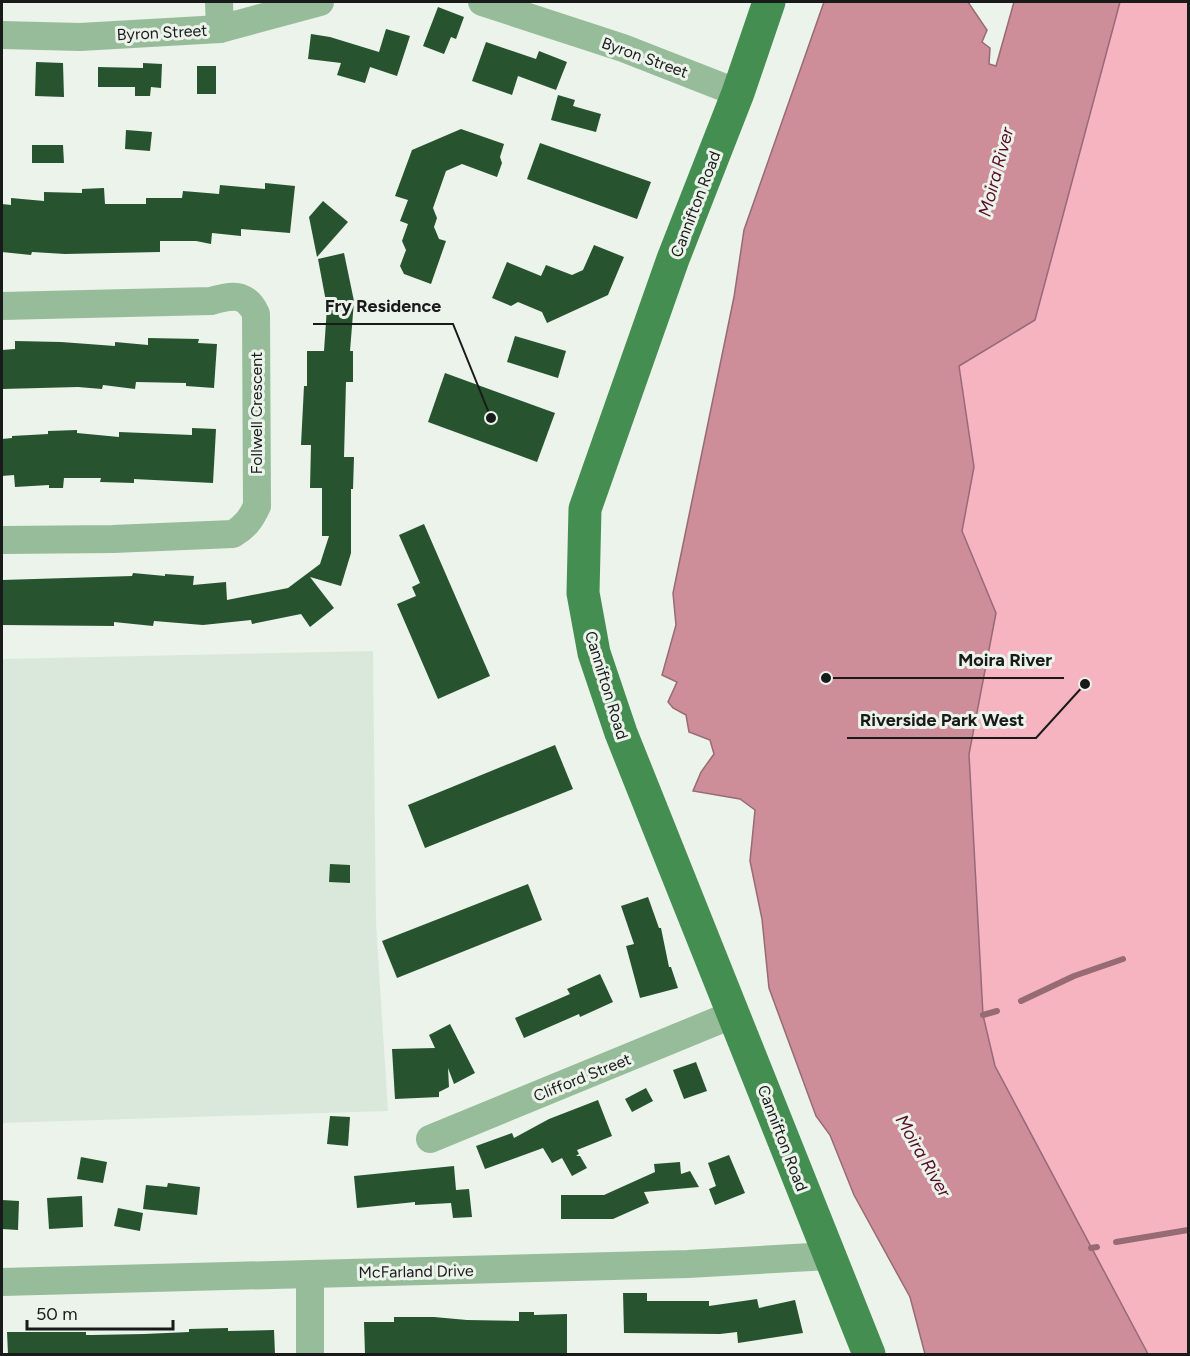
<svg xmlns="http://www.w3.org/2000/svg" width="1190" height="1356" font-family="Figtree,sans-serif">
<rect width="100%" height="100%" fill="#ebf3eb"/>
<polygon fill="#dae8db" points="373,651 376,923 388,1111 2,1123 2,659"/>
<polygon fill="#f5b4c0" points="1120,2 1188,2 1188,1354 1148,1354 995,1066 983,1015 969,754 996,613 962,531 966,508 959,366 1035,320"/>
<polygon fill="#cd8d99" stroke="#976b73" stroke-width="1.5" points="824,2 968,2 987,30 982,42 990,48 989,64 996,66 1014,2 1120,2 1035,320 959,366 974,467 962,531 996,613 969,754 983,1015 995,1066 1148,1354 925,1354 910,1297 854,1195 830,1135 816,1116 769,988 762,919 750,861 755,810 740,799 693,791 701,772 714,754 710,740 689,732 686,715 673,708 668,702 677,682 662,675 676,625 673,593 734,297 744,230"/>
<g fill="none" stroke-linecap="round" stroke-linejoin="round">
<g stroke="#976b73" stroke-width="6">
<polyline points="1021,1001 1074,976 1123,959"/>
<polyline points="983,1015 997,1011"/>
<polyline points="1116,1242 1188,1230"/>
<polyline points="1091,1248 1097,1247"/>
</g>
</g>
<g fill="#27542f">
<polygon points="438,7 464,17 456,39 451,37 444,54 423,46"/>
<polygon points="386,29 410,36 397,76 370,67 365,83 337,75 341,63 308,59 311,34 330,37 379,52"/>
<polygon points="486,42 536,59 539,51 567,62 556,90 518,76 512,95 472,81"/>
<polygon points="36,62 63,63 64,97 35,96"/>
<polygon points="143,63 162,64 161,88 151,87 150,96 135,96 135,87 98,87 98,67 143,68"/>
<rect x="197" y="66" width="19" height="28"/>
<polygon points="558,95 575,100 573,106 601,114 596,132 551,120"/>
<polygon points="461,129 504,144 500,157 502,163 497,177 462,164 446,171 433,208 437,218 434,227 439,239 446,241 431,284 404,274 400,266 406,250 402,241 408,224 400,221 408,200 395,196 412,150"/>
<polygon points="126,130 152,132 150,151 125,149"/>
<polygon points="540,143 651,182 637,219 527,179"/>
<polygon points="32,145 63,145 64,163 32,163"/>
<polygon points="265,183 295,186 290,233 241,229 241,236 212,233 211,244 196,241 160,241 160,252 65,254 32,252 31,255 2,252 2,204 11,205 11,198 44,201 44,192 82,193 82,189 104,188 105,204 146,204 146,198 182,198 183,191 219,194 220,185 265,189"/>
<polygon points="323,201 348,222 317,257 309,217"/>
<polygon points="594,245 624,257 608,295 547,323 542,312 518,302 511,306 492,298 507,262 541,276 546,265 572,275 583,270"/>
<polygon points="344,253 354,301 350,351 353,351 353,382 346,382 344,457 354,457 353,489 351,489 351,553 341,586 310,577 334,608 310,627 301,614 252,624 251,620 203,625 154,621 153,626 114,622 114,626 2,625 2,580 132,576 133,573 165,576 165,574 194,576 193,585 226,582 227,600 288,588 320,564 329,536 322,536 322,488 310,488 311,445 301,445 304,386 307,386 307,351 324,351 327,307 318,259"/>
<polygon points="515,336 566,351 558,378 507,362"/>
<polygon points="148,338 199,339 198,343 217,344 214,388 186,386 186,383 136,382 135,389 103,385 102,389 78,387 2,389 2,350 15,349 15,341 61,342 115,346 115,342 148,345"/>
<polygon points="445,373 555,413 537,462 428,422"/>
<polygon points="192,428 216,429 213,483 134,479 134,483 100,482 101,478 64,478 63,488 49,488 49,485 15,487 14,475 2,476 2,439 12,438 12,436 48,434 48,431 77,430 77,433 119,437 119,432 192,435"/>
<polygon points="424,524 490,676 438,699 397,604 416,596 412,587 420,583 399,535"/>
<polygon points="555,745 573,789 425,848 408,805"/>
<polygon points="330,864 350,865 350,883 329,882"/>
<polygon points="528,884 542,920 397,978 382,941"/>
<polygon points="648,897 659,928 661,928 669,967 671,967 678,988 640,998 626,946 634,944 621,906"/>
<polygon points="600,974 613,1002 580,1017 579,1014 524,1038 515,1018 570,994 567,989"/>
<polygon points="450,1024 475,1073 454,1084 448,1068 449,1087 439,1092 439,1097 395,1099 392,1049 435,1048 429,1035"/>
<polygon points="696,1062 707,1091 684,1099 673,1070"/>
<polygon points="646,1088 653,1101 632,1112 625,1099"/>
<polygon points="598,1100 612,1136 577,1150 579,1154 576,1156 580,1156 587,1168 572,1176 562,1158 552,1163 543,1148 485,1169 476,1146 512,1133 514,1138 549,1119"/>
<polygon points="330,1116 350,1117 348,1146 327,1144"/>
<polygon points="729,1155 745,1193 715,1205 709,1189 716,1186 708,1163"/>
<polygon points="81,1157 107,1162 103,1183 77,1179"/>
<polygon points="680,1162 681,1174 690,1171 699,1187 644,1192 649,1203 613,1219 561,1219 561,1195 604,1195 655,1172 654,1164"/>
<polygon points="454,1166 456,1190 469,1189 472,1217 453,1218 451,1203 415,1205 415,1202 357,1208 354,1176"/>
<polygon points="168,1183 200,1187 197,1215 143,1209 146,1185 167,1187"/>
<polygon points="82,1196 83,1227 49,1229 47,1198"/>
<polygon points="2,1200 19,1201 18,1230 2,1229"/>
<polygon points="118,1208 143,1213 140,1231 114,1226"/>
<polygon points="623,1293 647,1293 647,1301 709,1301 709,1306 757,1299 759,1308 795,1300 803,1333 738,1343 737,1332 720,1334 624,1333"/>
<polygon points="519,1312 534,1312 534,1315 567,1314 567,1354 365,1354 364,1322 394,1322 394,1317 434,1317 467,1320 519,1321"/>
<polygon points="228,1328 228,1331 274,1330 275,1354 8,1354 7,1332 86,1332 86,1335 92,1335 144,1334 189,1332 189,1329"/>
</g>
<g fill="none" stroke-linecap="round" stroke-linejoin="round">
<g stroke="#97bc9a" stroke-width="28">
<polyline points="219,2 220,29"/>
<polyline points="482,2 623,48 738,93"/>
<polyline points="2,35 80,37 220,29 320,2"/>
<path d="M2,306L211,301C231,295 246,292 256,314L257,506C251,519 245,527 233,534L113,539L2,540"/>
<polyline points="430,1139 734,1014"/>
<polyline points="2,1282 688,1264 829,1256"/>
<polyline points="310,1354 310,1274"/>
</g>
<polyline stroke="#448e51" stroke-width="33" points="769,2 738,93 673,259 585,509 583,593 594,653 621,733 869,1354"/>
</g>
<g text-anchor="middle" stroke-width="6" stroke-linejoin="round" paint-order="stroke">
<g font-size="16" fill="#181b19" stroke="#ebf3eb">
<text transform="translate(162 32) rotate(-3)" y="6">Byron Street</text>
<text transform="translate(645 57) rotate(20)" y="6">Byron Street</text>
<text transform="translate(695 204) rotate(-69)" y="6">Cannifton Road</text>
<text transform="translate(256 413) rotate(-90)" y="6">Follwell Crescent</text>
<text transform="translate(607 685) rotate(73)" y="6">Cannifton Road</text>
<text transform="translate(582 1077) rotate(-22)" y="6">Clifford Street</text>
<text transform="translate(783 1138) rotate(69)" y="6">Cannifton Road</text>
<text transform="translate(416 1271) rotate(-1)" y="6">McFarland Drive</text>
</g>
<g font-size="18" font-style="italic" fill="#5a0d27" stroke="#ebf3eb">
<text transform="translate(996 172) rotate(-75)" y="6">Moira River</text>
<text transform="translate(923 1156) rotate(60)" y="6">Moira River</text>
</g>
</g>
<path fill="none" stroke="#181b19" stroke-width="2" d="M491 418L453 324H313M826 678L946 678H1064M1085 684L1036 738H847"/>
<g fill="#181b19" stroke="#ebf3eb" stroke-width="2">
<circle cx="491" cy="418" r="6"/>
<circle cx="826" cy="678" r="6"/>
<circle cx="1085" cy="684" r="6"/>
</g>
<g font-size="18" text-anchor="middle" font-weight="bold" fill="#181b19" stroke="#ebf3eb" stroke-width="6" stroke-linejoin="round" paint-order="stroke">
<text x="383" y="312">Fry Residence</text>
<text x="1005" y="666">Moira River</text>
<text x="942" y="726">Riverside Park West</text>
</g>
<rect width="1190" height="1356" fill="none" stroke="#181b19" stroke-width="6"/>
<path d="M27 1320v9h146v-9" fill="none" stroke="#181b19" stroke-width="3"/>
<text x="36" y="1320" font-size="18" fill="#181b19" stroke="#ebf3eb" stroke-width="4.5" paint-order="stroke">50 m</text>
</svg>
